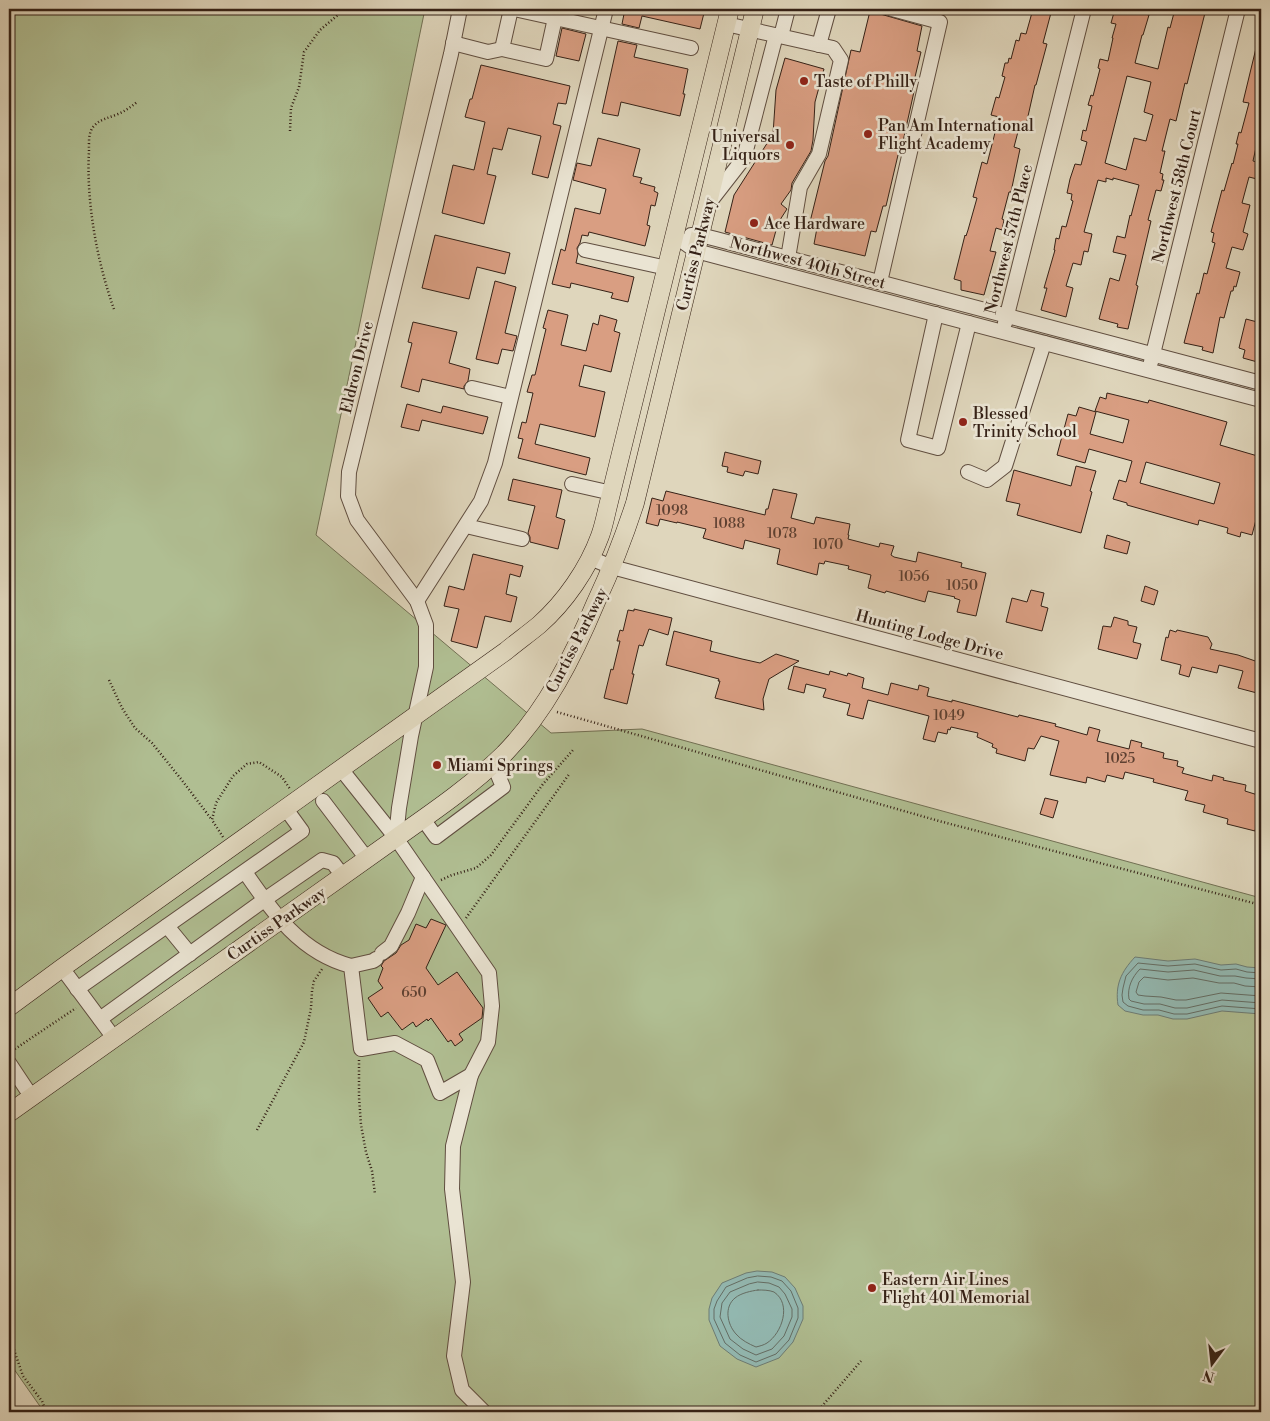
<svg xmlns="http://www.w3.org/2000/svg" width="1270" height="1421" font-family="'Libre Bodoni',serif">
<rect width="100%" height="100%" fill="#dfd6bc"/>
<filter id="stains"><feTurbulence type="fractalNoise" baseFrequency=".004" numOctaves="4"/><feColorMatrix values="0 0 0 0 .2 0 0 0 0 .09 0 0 0 0 .02 0 0 0 .5 -.17"/></filter>
<radialGradient id="worn" r=".72"><stop offset=".6" stop-color="#630" stop-opacity="0"/><stop offset="1" stop-color="#630" stop-opacity=".3"/></radialGradient>
<polygon fill="#b0be92" stroke="#727054" points="9,9 425,9 316,535 551,733 642,729 1261,898 1261,1412 44,1412 9,1362"/>
<g fill="#93b9b2" stroke="#6d7c74">
<path d="M1135,957L1168,961L1195,959L1221,965L1236,964L1247,967L1261,968V1014L1222,1011L1187,1019H1173L1158,1015H1143L1125,1011L1118,1005C1115,985 1121,972 1135,957Z"/>
<polygon points="757,1271 772,1272 785,1277 795,1288 803,1306 803,1319 793,1342 779,1358 756,1367 737,1359 720,1346 709,1320 709,1309 712,1298 722,1283 746,1273"/>
</g>
<g fill="none" stroke-linecap="round" stroke-linejoin="round">
<g stroke="#646d64" stroke-width="1">
<polyline points="1261,973 1247,972 1236,969 1221,970 1195,964 1168,966 1138,963 1126,976 1123,988 1122,995 1123,1002 1128,1006 1143,1010 1159,1010 1174,1014 1187,1014 1222,1006 1261,1009"/>
<path d="M1261,979L1246,978L1235,976H1220L1194,970L1168,972L1140,969C1132,977 1127,988 1129,999L1131,1001L1144,1004H1160L1175,1008H1187L1222,1000L1261,1003"/>
<polyline points="1261,987 1245,986 1234,983 1219,983 1193,978 1168,980 1144,977 1139,982 1136,992 1138,995 1145,996 1161,997 1176,1000 1186,1000 1221,993 1261,996"/>
<polygon points="758,1276 771,1277 782,1281 791,1291 798,1308 798,1318 789,1340 776,1354 756,1362 740,1355 725,1343 714,1319 714,1309 717,1301 726,1287 747,1278"/>
<polygon points="758,1282 769,1283 779,1287 785,1294 792,1309 792,1317 784,1336 772,1349 756,1355 743,1349 730,1339 720,1317 722,1303 730,1292 749,1284"/>
<path d="M758,1290C763,1290 769,1290 774,1292C792,1304 782,1333 767,1343C764,1345 760,1346 756,1347C749,1344 741,1340 736,1334C727,1324 724,1307 735,1298C741,1293 751,1291 758,1290Z"/>
</g>
</g>
<g fill="#d99e82" stroke="#352116" fill-rule="evenodd">
<polygon points="625,9 705,9 700,29 642,16 639,28 622,24"/>
<polygon points="1033,9 1052,9 1043,43 1047,44 1036,85 1035,85 1026,125 1020,124 1014,147 1020,149 1011,192 1009,192 1002,219 1004,220 1002,230 996,228 990,251 996,252 984,295 961,290 961,281 954,279 965,235 966,236 968,230 977,198 973,197 982,162 987,164 999,117 991,115 996,97 999,98 1005,77 1002,76 1005,63 1008,63 1009,58 1011,59 1016,40 1019,41 1021,33 1026,34"/>
<path d="M1115,9H1146L1145,14L1149,15L1143,35H1142L1135,63L1158,69L1168,27L1170,28L1175,9H1206L1187,84L1185,83L1176,121L1170,119L1162,151H1165L1160,173L1163,174L1162,180H1164L1161,191L1156,190L1148,220L1151,221L1136,285L1138,286L1128,329L1117,327L1118,324L1099,319L1110,278L1119,281L1126,255L1113,252L1117,236L1125,238L1130,215L1131,216L1139,185L1113,178V180L1106,178V182L1098,180L1084,232L1092,234L1088,252L1084,251L1081,265L1073,263L1066,286L1073,288L1066,317L1041,310L1047,288H1044L1055,250H1054L1056,238L1059,239L1062,226L1066,227L1073,201L1071,200L1072,194L1067,193L1070,179L1075,164L1081,165L1087,142L1081,140L1083,130L1086,131L1092,106L1088,105L1091,95L1093,96L1100,69L1098,68L1100,59L1108,61L1113,38H1112L1116,24L1111,23ZM1127,76L1151,82L1144,112L1153,115L1146,141L1134,138L1126,170L1105,163Z"/>
<polygon points="870,11 922,26 917,51 921,52 915,77 917,78 900,155 898,155 886,206 883,206 876,232 871,231 865,256 814,244 817,228 809,226 825,161 828,156 851,50 860,52"/>
<polygon points="562,28 586,34 579,61 556,56"/>
<polygon points="618,41 637,45 634,57 688,69 683,94 685,94 680,116 621,102 618,116 602,113"/>
<polygon points="1257,44 1261,45 1261,125 1253,161 1261,163 1261,180 1249,177 1242,203 1250,205 1243,232 1248,234 1243,250 1232,247 1226,268 1240,272 1236,287 1234,286 1233,291 1231,291 1224,318 1220,317 1213,353 1202,350 1203,347 1184,343 1197,293 1199,294 1204,273 1207,274 1215,243 1212,242 1214,233 1211,232 1222,190 1224,191 1232,163 1233,164 1238,144 1236,144 1239,132 1241,133 1249,103 1243,102"/>
<polygon points="785,58 824,69 815,102 813,140 811,151 792,183 791,190 781,204 787,209 778,223 772,245 725,232 734,195 773,134 776,90"/>
<polygon points="481,65 570,86 566,104 558,103 553,124 561,126 548,178 532,174 541,136 508,128 502,150 493,148 487,174 496,176 484,224 442,213 453,165 474,170 485,122 465,117 470,99 472,99"/>
<polygon points="598,138 640,149 633,176 642,178 640,183 655,187 654,191 658,193 655,206 651,205 647,225 650,226 645,246 589,232 588,236 582,235 580,243 577,248 578,254 576,263 634,277 628,302 611,298 613,293 571,283 570,288 552,284 561,249 565,251 575,208 600,214 606,189 573,180 577,163 591,166"/>
<polygon points="435,235 510,253 505,274 477,267 469,299 422,288"/>
<polygon points="495,281 516,287 505,333 517,336 513,351 502,349 498,364 476,359"/>
<polygon points="548,310 568,315 561,345 586,351 593,323 598,325 600,315 617,320 614,331 620,333 611,372 584,365 579,386 605,392 595,437 540,424 535,444 590,458 586,475 518,458 523,439 518,438 522,422 526,423 533,393 527,392 532,375 535,375 546,329 543,328"/>
<polygon points="1246,319 1261,323 1261,363 1243,358 1245,350 1239,348"/>
<polygon points="413,322 457,332 449,363 470,369 468,381 464,386 464,389 422,379 419,392 401,387 412,343 408,342"/>
<path d="M1107,393L1148,403L1149,400L1227,422L1220,445L1261,457V501L1252,535L1241,532L1240,537L1227,533L1228,528L1199,520L1198,525L1127,505V503L1113,499L1119,480L1126,482L1132,461L1089,449L1085,463L1057,455L1068,414L1076,416L1079,407L1096,412L1090,434L1123,443L1129,420L1095,411L1100,397L1106,399ZM1146,462L1220,483L1214,504L1140,483Z"/>
<polygon points="407,404 441,413 443,406 488,417 483,434 422,420 419,431 401,427"/>
<polygon points="725,452 761,461 758,474 745,471 743,476 727,472 728,467 722,466"/>
<polygon points="1076,466 1096,471 1090,491 1092,492 1081,533 1017,515 1020,504 1006,501 1014,470 1071,486"/>
<polygon points="513,479 562,490 556,517 565,520 558,549 530,542 530,537 528,533 535,506 508,500"/>
<polygon points="773,489 797,494 791,518 814,524 816,517 850,524 848,535 849,535 848,539 879,547 880,543 894,546 891,555 894,557 916,562 918,552 962,563 961,567 986,573 976,616 957,612 960,600 954,598 955,597 928,591 925,602 886,591 885,593 868,588 871,575 848,569 849,566 825,561 824,564 819,563 817,575 777,564 780,549 745,540 743,549 703,538 706,529 677,522 677,523 660,519 658,526 646,523 652,498 663,501 666,491 765,515 766,509 768,509"/>
<polygon points="1107,535 1130,542 1127,554 1104,548"/>
<polygon points="473,554 523,566 520,577 510,574 506,594 517,597 511,622 485,616 477,648 451,641 459,609 444,606 449,586 464,590"/>
<polygon points="1145,586 1158,591 1154,605 1141,601"/>
<polygon points="1031,590 1044,593 1041,606 1048,608 1042,631 1006,622 1012,598 1027,602"/>
<polygon points="634,609 672,618 668,635 649,629 643,646 639,645 632,674 634,674 627,704 604,698 611,669 613,670 620,641 617,641 620,630 623,631 628,610 634,611"/>
<polygon points="1114,617 1128,621 1128,625 1137,627 1133,642 1141,644 1137,659 1098,649 1103,626 1111,627"/>
<polygon points="1170,630 1176,632 1177,630 1208,637 1212,644 1210,649 1238,655 1261,663 1261,691 1258,690 1257,693 1238,688 1243,671 1219,665 1217,673 1192,667 1189,677 1179,674 1181,665 1161,660 1166,637 1168,638"/>
<polygon points="674,631 712,641 710,651 742,659 760,663 776,654 799,661 769,679 763,699 764,710 715,698 720,681 718,681 719,679 666,665"/>
<polygon points="794,666 829,675 830,671 847,676 848,673 864,678 862,688 888,695 891,683 918,690 919,685 929,688 927,696 952,702 952,700 1018,717 1019,715 1056,724 1055,726 1087,735 1089,727 1100,730 1097,741 1129,749 1131,740 1142,743 1141,747 1164,753 1163,758 1178,761 1177,766 1184,768 1182,773 1212,781 1213,775 1224,778 1223,780 1246,785 1245,791 1261,796 1261,805 1255,831 1227,824 1228,819 1203,812 1205,805 1185,800 1188,791 1153,782 1154,779 1125,772 1123,779 1107,775 1105,782 1087,777 1086,783 1050,775 1059,741 1041,736 1034,749 1028,748 1025,761 996,753 997,749 992,747 993,744 977,737 978,733 951,727 950,730 948,729 947,734 938,732 935,742 923,739 929,716 868,700 863,719 847,715 850,704 823,697 826,689 806,684 804,693 788,689"/>
<polygon points="1045,798 1058,801 1053,818 1040,814"/>
<polygon points="431,919 446,925 426,968 438,985 457,972 483,1008 482,1018 459,1034 463,1040 455,1046 451,1040 448,1042 431,1018 428,1021 427,1019 416,1027 413,1022 402,1030 388,1012 381,1017 368,998 383,988 378,981 383,968 381,966 384,961 396,953 401,945 409,940 416,924 426,928"/>
</g>
<g fill="none" stroke-linecap="round" stroke-linejoin="round">
<defs>
<g id="minor">
<polyline points="511,9 502,49 546,59 555,18"/>
<polyline points="514,9 691,48"/>
<polyline points="726,24 833,48 841,60 819,154 800,187 788,258"/>
<polyline points="781,36 788,9"/>
<polyline points="453,43 488,52 502,49"/>
<polyline points="819,45 829,9"/>
<polyline points="709,203 744,158 776,35"/>
<polyline points="691,235 700,235 716,239 1261,383"/>
<polyline points="675,236 696,251 1261,400"/>
<polyline points="585,250 667,268"/>
<polyline points="880,282 940,22 892,9"/>
<polyline points="936,314 908,440 938,448 969,323"/>
<polyline points="1005,323 1084,9"/>
<polyline points="1151,362 1238,9"/>
<polyline points="472,388 510,397"/>
<polyline points="968,472 987,480 1005,466 1044,343"/>
<polyline points="572,484 612,493"/>
<polyline points="466,526 522,539"/>
<polyline points="590,558 612,567 1261,741"/>
<polyline points="417,601 481,501 495,463 606,9"/>
<polyline points="323,801 367,859"/>
<polyline points="423,819 436,837 503,787 493,763"/>
<polyline points="396,838 399,808 411,736 426,667 426,625 417,601 357,520 348,496 349,472 451,54 460,9"/>
<path d="M245,872C273,913 301,953 351,966L361,1049L395,1043L427,1060L440,1093L471,1075L488,1042L492,1006L489,973L396,838L341,769"/>
<polyline points="167,926 190,954"/>
<polyline points="382,953 391,946 408,913 423,877"/>
<polyline points="351,966 373,961 376,959"/>
<polyline points="62,968 114,1038"/>
<polyline points="77,989 302,831 286,809"/>
<polyline points="100,1019 264,900 322,860 333,863 343,876"/>
<polyline points="9,1063 31,1096"/>
<polyline points="471,1075 453,1146 452,1189 463,1282 454,1356 462,1390 484,1412"/>
</g>
<g id="major">
<path d="M9,1007L62,968L506,651C517,642 528,634 539,625C565,602 588,569 600,536C603,528 605,519 607,510L730,9"/>
<path d="M9,1113L396,838C433,812 471,786 504,754C546,711 573,657 596,602C611,570 624,537 635,503L755,9"/>
</g>
</defs>
<use href="#minor" stroke="#604e40" stroke-width="16"/>
<use href="#major" stroke="#352116" stroke-width="19"/>
<g stroke="#352116" stroke-width="2.5" stroke-dasharray="1 2.5" stroke-linecap="butt">
<polyline points="290,131 291,108 299,87 304,52 320,30 345,9"/>
<path d="M114,309C97,262 86,201 89,151C89,143 88,132 94,126C100,119 109,118 118,114C125,111 131,107 137,102"/>
<polyline points="109,680 122,708 135,728 152,743 181,779 212,820"/>
<polyline points="557,712 939,821 1261,905"/>
<polyline points="223,837 212,820 216,803 233,776 247,764 259,762 282,777 290,789"/>
<polyline points="441,880 452,875 476,868 491,855 543,784 573,750"/>
<polyline points="466,918 570,773"/>
<polyline points="12,1051 76,1008"/>
<polyline points="359,1060 359,1097 361,1125 366,1152 372,1171 375,1194"/>
<polyline points="257,1130 304,1042 311,1008 312,991 314,981 322,969"/>
<polyline points="9,1294 13,1347 23,1376 42,1401 46,1412"/>
<polyline points="817,1412 861,1361"/>
</g>
<use href="#minor" stroke="#eae4d3" stroke-width="14"/>
<use href="#major" stroke="#dfd6bc" stroke-width="18"/>
</g>
<g fill="#8f2418" stroke="#eae4d3" stroke-width="2">
<circle cx="804" cy="81" r="5"/>
<circle cx="868" cy="134" r="5"/>
<circle cx="790" cy="145" r="5"/>
<circle cx="754" cy="223" r="5"/>
<circle cx="963" cy="422" r="5"/>
<circle cx="437" cy="765" r="5"/>
<circle cx="872" cy="1288" r="5"/>
</g>
<g text-anchor="middle" stroke-width="5" stroke-linejoin="round" paint-order="stroke">
<g font-size="14" fill="#5e4031">
<text x="672" y="515">1098</text>
<text x="729" y="528">1088</text>
<text x="782" y="538">1078</text>
<text x="828" y="549">1070</text>
<text x="914" y="581">1056</text>
<text x="962" y="590">1050</text>
<text x="949" y="720">1049</text>
<text x="1120" y="763">1025</text>
<text x="414" y="997">650</text>
</g>
<g font-size="16" fill="#352116" stroke="#eae4d3" text-anchor="start">
<text x="814" y="87">Taste of Philly</text>
<text x="878" y="131">Pan Am International<tspan x="878" dy="18">Flight Academy</tspan></text>
<text x="780" y="142" text-anchor="end">Universal<tspan x="780" dy="18">Liquors</tspan></text>
<text x="764" y="229">Ace Hardware</text>
<text x="973" y="419">Blessed<tspan x="973" dy="18">Trinity School</tspan></text>
<text x="447" y="771">Miami Springs</text>
<text x="882" y="1285">Eastern Air Lines<tspan x="882" dy="18">Flight 401 Memorial</tspan></text>
</g>
<g font-size="16" fill="#352116" stroke="#eae4d3">
<text transform="translate(1176 186) rotate(-76)" y="6">Northwest 58th Court</text>
<text transform="translate(1008 239) rotate(-76)" y="6">Northwest 57th Place</text>
<text transform="translate(695 254) rotate(-76)" y="6">Curtiss Parkway</text>
<text transform="translate(808 262) rotate(15)" y="6">Northwest 40th Street</text>
<text transform="translate(356 367) rotate(-76)" y="6">Eldron Drive</text>
<text transform="translate(930 634) rotate(15)" y="6">Hunting Lodge Drive</text>
<text transform="translate(576 640) rotate(-63)" y="6">Curtiss Parkway</text>
<text transform="translate(276 923) rotate(-35)" y="6">Curtiss Parkway</text>
</g>
</g>
<rect width="1270" height="1421" fill="none" stroke="#dfd6bc" stroke-width="30"/>
<rect x="10" y="10" width="1250" height="1401" fill="none" stroke="#352116" stroke-width="2.5"/>
<rect x="15" y="15" width="1240" height="1391" fill="none" stroke="#352116"/>
<g transform="translate(1212 1364) rotate(195)" stroke="#eae4d3" stroke-width="4" paint-order="stroke">
<path d="M0-4L9 19L0 12L-9 19Z" fill="#352116"/>
<text y="-8" font-size="14" font-weight="bold" text-anchor="middle" fill="#352116">N</text>
</g>
<rect width="100%" height="100%" filter="url(#stains)"/>
<rect width="100%" height="100%" fill="url(#worn)"/>
</svg>
